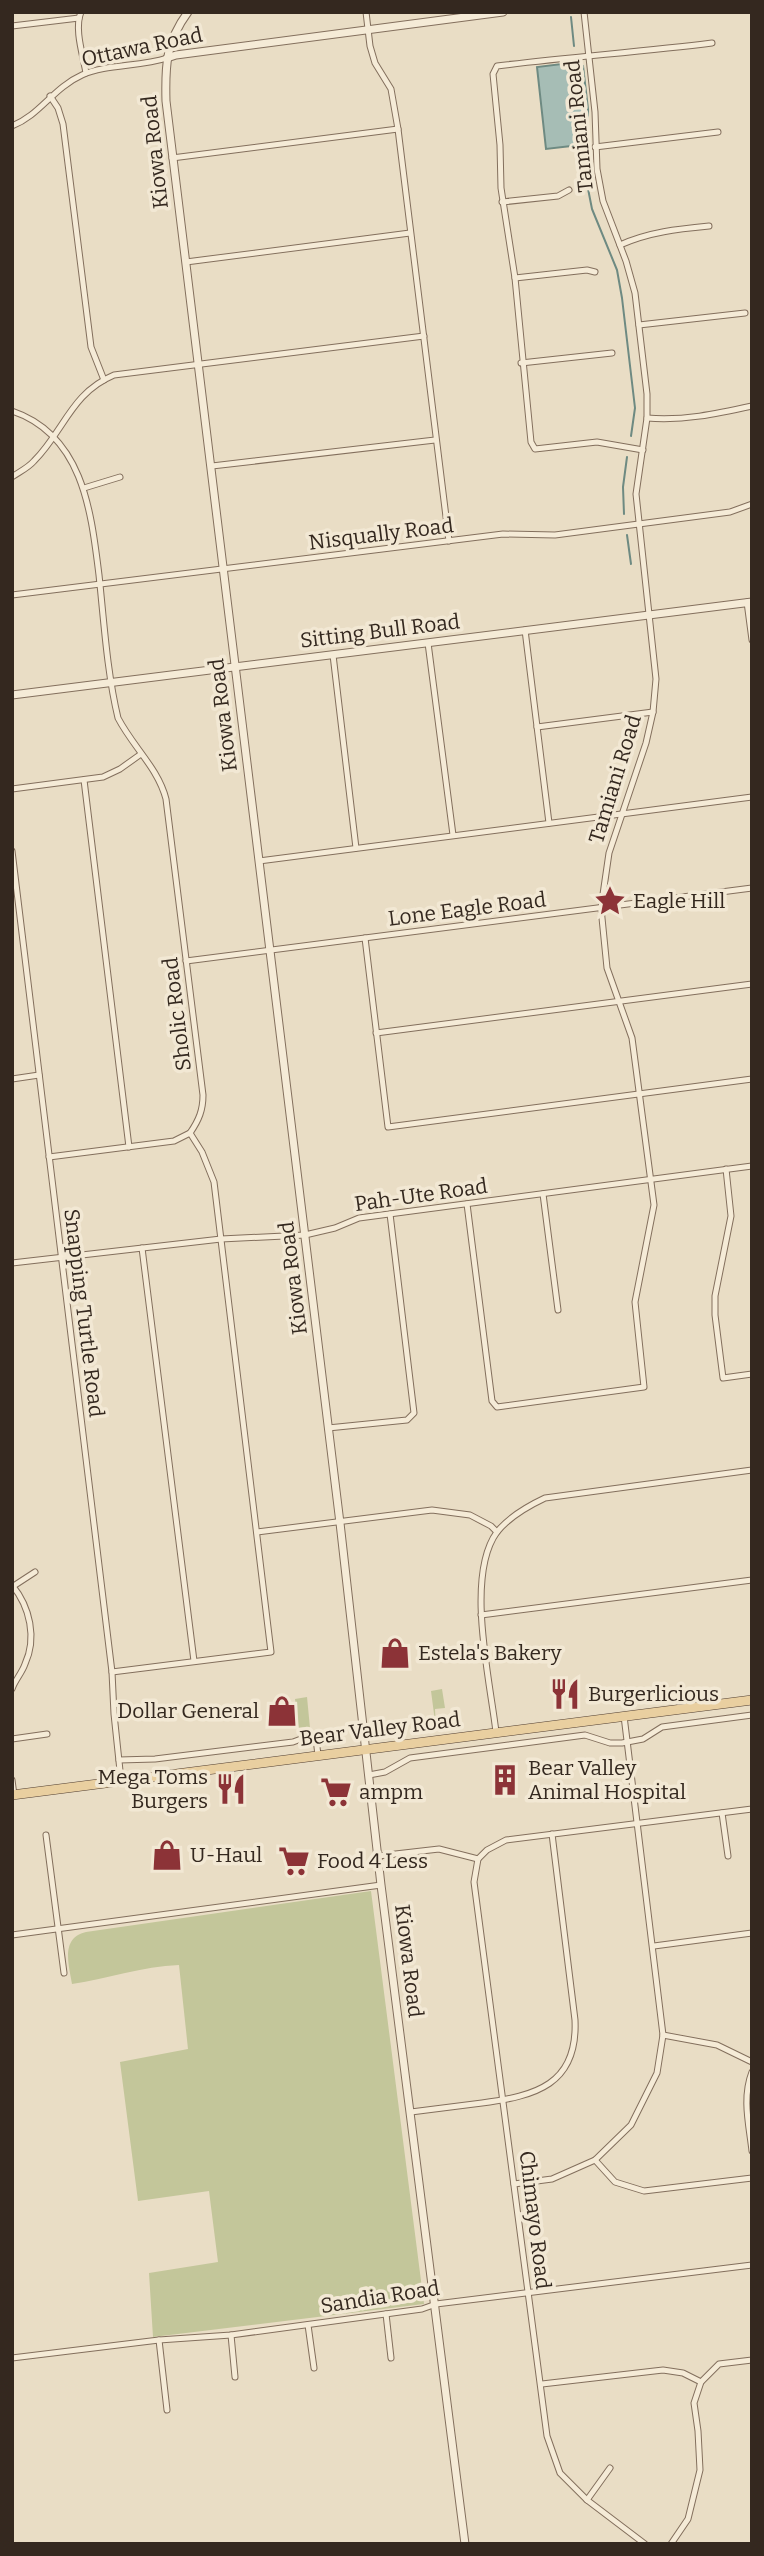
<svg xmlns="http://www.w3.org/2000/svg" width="764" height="2556" font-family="Bitter,serif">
<rect width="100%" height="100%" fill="#e9ddc5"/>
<g fill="#c3c69a">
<polygon points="442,1689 445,1708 435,1709 436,1729 431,1691"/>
<polygon points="307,1697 310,1728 299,1731 295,1699"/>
<path d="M371,1891L424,2304L153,2337L149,2273L218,2262L209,2191L138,2201L120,2062L188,2049L179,1965C142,1966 108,1979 72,1984C69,1965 60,1938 86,1932Z"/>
</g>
<polygon fill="#a6bdb5" stroke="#6e8a82" stroke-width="2" points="578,62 583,66 588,109 588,144 546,149 537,67"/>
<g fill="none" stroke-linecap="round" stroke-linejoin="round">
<g stroke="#6e8a82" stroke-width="2">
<polyline points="571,17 574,46"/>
<polyline points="579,143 592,209 617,270 622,298 635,408 631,436"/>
<polyline points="624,514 623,487 627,457"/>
<polyline points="627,535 631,564"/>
</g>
<defs>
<g id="minor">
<path d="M81,12C74,29 83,55 86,73"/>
<polyline points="366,12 370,46 375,63 391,89 398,129 449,541"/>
<polyline points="12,26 79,18"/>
<polyline points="50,96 58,108 63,124 88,323 91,347 104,380"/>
<path d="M12,126C40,115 53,88 82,75C106,64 140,67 167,58"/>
<polyline points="595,147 718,132"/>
<polyline points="172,158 398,129"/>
<polyline points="502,202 558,196 569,190"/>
<path d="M620,245C649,232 678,229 709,226"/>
<polyline points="186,262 410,233"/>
<polyline points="515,278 587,270 595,272"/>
<polyline points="639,325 745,313"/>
<polyline points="521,363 612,353"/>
<path d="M12,411C83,435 91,511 99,575C104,622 107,672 118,718C133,747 158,768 166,799L203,1095C203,1110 199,1120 190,1133L202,1152L214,1182L271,1652L112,1672"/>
<path d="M647,418C683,421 716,414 752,406"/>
<path d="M643,450L597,442L535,449L531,442L515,278L501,188L500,145L493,74L497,66C568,57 640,52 712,43"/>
<polyline points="212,466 435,440"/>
<path d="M12,477C19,472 28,468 34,461C64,431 71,393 114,375L424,336"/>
<polyline points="84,488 120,477"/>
<polyline points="12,595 503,534 555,535 730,512 752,504"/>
<polyline points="747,602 752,640"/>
<polyline points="525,630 549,823"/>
<polyline points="428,643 453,835"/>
<polyline points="333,655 356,848"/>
<polyline points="537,727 653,712"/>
<polyline points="84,780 129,1147"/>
<polyline points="12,789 103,777 120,769 141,754"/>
<polyline points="12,851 112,1672 114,1714 121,1780"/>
<polyline points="259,861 752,797"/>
<polyline points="365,938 388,1127 752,1079"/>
<polyline points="186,961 752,888"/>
<polyline points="376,1033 752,984"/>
<polyline points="12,1079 39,1075"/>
<polyline points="49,1157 174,1141 190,1133"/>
<polyline points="726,1169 731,1216 715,1296 715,1315 723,1378 752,1374"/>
<polyline points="543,1194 558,1310"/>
<polyline points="467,1204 492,1401 497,1407 644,1387 635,1302 654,1205 632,1038 607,968 601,908 609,853 646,743 653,712 656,679 636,494 647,418 647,394 635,293 626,261 603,201 597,169 595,112 584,12"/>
<polyline points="142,1248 194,1661"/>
<polyline points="12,1263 221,1239 305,1235 335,1228 359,1218 752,1166"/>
<polyline points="328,1428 407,1420 414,1413 390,1214"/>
<polyline points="257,1532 432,1510 470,1515 491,1526 497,1532"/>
<path d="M12,1585C30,1607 37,1638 25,1664C22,1673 15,1680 12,1689"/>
<polyline points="12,1587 35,1572"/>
<polyline points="481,1615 752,1580"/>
<path d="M496,1732C490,1680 465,1576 497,1532C509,1517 528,1506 545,1498L752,1470"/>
<polyline points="12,1739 47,1734"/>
<polyline points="119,1760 155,1759 293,1742 309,1736 316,1739 318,1755"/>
<polyline points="369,1775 385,1772 410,1758 585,1735 610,1743 622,1743 643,1739 662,1727 752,1715"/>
<polyline points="12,1780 14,1795"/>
<polyline points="722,1813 728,1856"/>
<polyline points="46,1835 64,1973"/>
<polyline points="378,1856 439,1849 478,1859 487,1850 506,1840 752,1809"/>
<polyline points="478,1859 474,1882 547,2436 560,2473 587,2500 645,2544"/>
<polyline points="12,1935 381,1885"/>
<polyline points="654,1946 752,1933"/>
<polyline points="663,2035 717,2045 752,2062"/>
<path d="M752,2072C742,2098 749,2124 752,2151"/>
<path d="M411,2112C435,2109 459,2106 482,2103C535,2096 578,2085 575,2020L552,1834"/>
<polyline points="595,2160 615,2182 644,2191 752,2178"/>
<polyline points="514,2184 552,2179 595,2160 631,2125 657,2073 663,2035 624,1716"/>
<polyline points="386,2314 391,2358"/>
<polyline points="308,2325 314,2368"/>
<polyline points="231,2335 235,2377"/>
<polyline points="159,2340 167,2410"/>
<polyline points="12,2358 159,2340 231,2335 422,2309 436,2304 752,2265"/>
<polyline points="542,2384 663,2370 683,2373 701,2382"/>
<polyline points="587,2500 610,2468"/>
<polyline points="671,2544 688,2519 700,2470 698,2431 694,2403 701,2382 719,2364 752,2360"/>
</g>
<g id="tertiary">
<path d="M188,12C166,42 165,65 166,101L340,1523L381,1885L465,2544"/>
<polyline points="167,58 176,55 503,12"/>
<polyline points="12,695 752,602"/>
</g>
<polyline id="primary" points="12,1795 752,1700"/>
</defs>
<use href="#minor" stroke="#836f5d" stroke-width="7"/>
<use href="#tertiary" stroke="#836f5d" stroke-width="9"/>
<use href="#primary" stroke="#513e31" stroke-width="10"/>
<use href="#minor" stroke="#f5ebd7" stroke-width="5"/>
<use href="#tertiary" stroke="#f5ebd7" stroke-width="7"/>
<use href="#primary" stroke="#e9cfa0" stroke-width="9"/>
</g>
<defs>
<symbol id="sight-bare" viewBox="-9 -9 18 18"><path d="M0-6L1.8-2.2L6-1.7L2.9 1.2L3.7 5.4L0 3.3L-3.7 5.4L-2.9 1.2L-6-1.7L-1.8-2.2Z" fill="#8c3337" stroke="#f2e8d4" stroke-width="2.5" paint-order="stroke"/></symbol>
<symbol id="shop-bare" viewBox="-9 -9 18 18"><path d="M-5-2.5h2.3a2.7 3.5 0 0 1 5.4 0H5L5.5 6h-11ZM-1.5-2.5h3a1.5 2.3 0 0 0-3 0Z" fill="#8c3337" stroke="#f2e8d4" stroke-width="2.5" paint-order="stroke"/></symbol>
<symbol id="restaurant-bare" viewBox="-9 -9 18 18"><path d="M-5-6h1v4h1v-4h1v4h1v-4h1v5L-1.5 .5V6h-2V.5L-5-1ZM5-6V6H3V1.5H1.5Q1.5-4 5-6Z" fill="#8c3337" stroke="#f2e8d4" stroke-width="2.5" paint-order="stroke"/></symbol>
<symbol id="building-bare" viewBox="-9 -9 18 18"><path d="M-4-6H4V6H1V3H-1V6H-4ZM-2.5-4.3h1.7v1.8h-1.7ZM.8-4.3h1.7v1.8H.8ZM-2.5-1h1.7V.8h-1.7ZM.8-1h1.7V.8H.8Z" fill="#8c3337" stroke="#f2e8d4" stroke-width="2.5" paint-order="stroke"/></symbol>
<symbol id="supermarket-bare" viewBox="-9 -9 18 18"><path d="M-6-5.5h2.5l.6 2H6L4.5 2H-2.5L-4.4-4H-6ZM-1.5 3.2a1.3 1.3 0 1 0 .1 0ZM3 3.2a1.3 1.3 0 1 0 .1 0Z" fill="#8c3337" stroke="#f2e8d4" stroke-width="2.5" paint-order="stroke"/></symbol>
</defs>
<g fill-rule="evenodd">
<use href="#sight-bare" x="588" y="879" width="44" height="44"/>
<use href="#shop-bare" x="373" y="1631" width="44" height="44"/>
<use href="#restaurant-bare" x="543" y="1672" width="44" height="44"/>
<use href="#shop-bare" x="260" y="1689" width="44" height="44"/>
<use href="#building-bare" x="483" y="1758" width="44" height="44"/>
<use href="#restaurant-bare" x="209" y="1767" width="44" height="44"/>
<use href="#supermarket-bare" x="314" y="1770" width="44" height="44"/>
<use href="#shop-bare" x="145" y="1833" width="44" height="44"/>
<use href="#supermarket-bare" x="272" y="1839" width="44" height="44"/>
</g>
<g text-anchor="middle" stroke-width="7" stroke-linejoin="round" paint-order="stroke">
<g font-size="21" fill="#34281f" stroke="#f2e8d4">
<text transform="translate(142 47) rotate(-12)" y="7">Ottawa Road</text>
<text transform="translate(579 126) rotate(-96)" y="7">Tamiani Road</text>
<text transform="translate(155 152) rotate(-96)" y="7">Kiowa Road</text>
<text transform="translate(381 534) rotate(-7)" y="7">Nisqually Road</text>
<text transform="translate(380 631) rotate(-7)" y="7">Sitting Bull Road</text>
<text transform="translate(223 715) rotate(-97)" y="7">Kiowa Road</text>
<text transform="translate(615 779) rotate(-73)" y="7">Tamiani Road</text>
<text transform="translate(467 909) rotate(-7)" y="7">Lone Eagle Road</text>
<text transform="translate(177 1014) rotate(-97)" y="7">Sholic Road</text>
<text transform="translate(421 1195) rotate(-8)" y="7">Pah-Ute Road</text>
<text transform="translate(293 1278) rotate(-97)" y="7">Kiowa Road</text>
<text transform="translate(84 1313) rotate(83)" y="7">Snapping Turtle Road</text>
<text transform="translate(380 1729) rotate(-7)" y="7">Bear Valley Road</text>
<text transform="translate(409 1961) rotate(83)" y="7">Kiowa Road</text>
<text transform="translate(535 2220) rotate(83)" y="7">Chimayo Road</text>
<text transform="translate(380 2297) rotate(-9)" y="7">Sandia Road</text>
</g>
<g font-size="21" fill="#34281f" stroke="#f2e8d4" text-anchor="start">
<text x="633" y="908">Eagle Hill</text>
<text x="418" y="1660">Estela's Bakery</text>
<text x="588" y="1701">Burgerlicious</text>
<text x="259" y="1718" text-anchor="end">Dollar General</text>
<text x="528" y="1775">Bear Valley<tspan x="528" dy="24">Animal Hospital</tspan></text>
<text x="208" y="1784" text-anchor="end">Mega Toms<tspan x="208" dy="24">Burgers</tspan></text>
<text x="359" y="1799">ampm</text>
<text x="190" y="1862">U-Haul</text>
<text x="317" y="1868">Food 4 Less</text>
</g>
</g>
<rect width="764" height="2556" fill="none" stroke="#34281f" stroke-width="28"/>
</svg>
